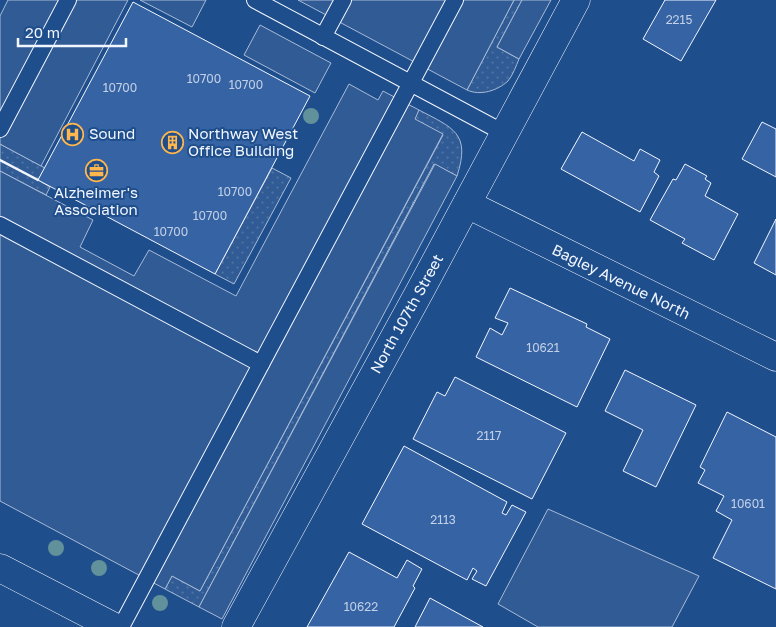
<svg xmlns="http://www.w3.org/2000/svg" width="776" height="627" font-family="'Golos Text',sans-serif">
<defs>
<pattern id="green-dots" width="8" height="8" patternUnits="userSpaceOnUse" patternTransform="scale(1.25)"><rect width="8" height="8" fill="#305b95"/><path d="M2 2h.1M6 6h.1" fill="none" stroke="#4e73a5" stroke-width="1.8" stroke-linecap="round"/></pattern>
</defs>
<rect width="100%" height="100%" fill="#1f4e8c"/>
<g fill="url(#green-dots)" stroke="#a8bbd7">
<path d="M514,0H522L497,47L519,59C516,66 513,75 508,81C497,91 480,96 467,90Z"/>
<path d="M419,110C453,128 471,133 457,176L434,164L199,607L165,589L172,576L200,591L443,135L414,119Z"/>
<polygon points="0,144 45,168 38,180 50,187 46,195 0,171"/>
<polygon points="272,168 291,178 234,284 215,274"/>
</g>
<g fill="#305b95" stroke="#a8bbd7">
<polygon points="8,0 128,0 41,166 0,144 0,16"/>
<polygon points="140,0 206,0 192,27"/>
<polygon points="298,0 514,0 467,90"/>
<polygon points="522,0 551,0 519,59 497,47"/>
<polygon points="260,25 331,63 315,93 244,55"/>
<polygon points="349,84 378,100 383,91 419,110 415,119 443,134 200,591 172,576 165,589 0,501 0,171 93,220 80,247 134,276 149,250 236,296"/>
<polygon points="435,164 457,176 222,619 199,607"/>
<polygon points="548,509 699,576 672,627 538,627 498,604"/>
</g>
<g fill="#3563a3" stroke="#f2f6ff">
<polygon points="665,0 716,0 681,61 643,39"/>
<polygon points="133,2 310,96 215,274 38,180"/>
<polygon points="762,122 776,129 776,177 742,159"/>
<polygon points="582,132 634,161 640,149 660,160 654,172 659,176 640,212 561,169"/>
<polygon points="685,164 707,176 705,179 711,183 705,196 738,214 714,260 682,243 685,239 650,220 673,179 676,180"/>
<polygon points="776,219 776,275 754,263"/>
<polygon points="510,288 587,324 586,327 610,339 577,407 476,357 490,328 502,335 508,323 495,318"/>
<polygon points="625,370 696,405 656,487 623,471 643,430 605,411"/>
<polygon points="455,377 566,433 532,499 413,439 437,392 445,396"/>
<polygon points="727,412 776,437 776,589 713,558 732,520 716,511 724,496 698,483 705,470 700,467"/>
<polygon points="404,446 507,502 502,513 506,515 512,505 526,512 486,586 472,579 477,571 473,568 467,580 362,524"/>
<polygon points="349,552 397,578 407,560 422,569 413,586 415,588 394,627 307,627"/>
<polygon points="430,598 483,627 415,627"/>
</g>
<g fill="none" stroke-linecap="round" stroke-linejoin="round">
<defs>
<g id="lane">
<polyline points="255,0 504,133"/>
<polyline points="323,37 343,0"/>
<polyline points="0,129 68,0"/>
<polyline points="0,225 261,364"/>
<polyline points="121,627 455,0"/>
</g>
<g id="street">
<polyline points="467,204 776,357"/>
<polyline points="236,627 421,289 576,0"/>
</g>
<polyline id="secondary" points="0,568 114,627"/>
</defs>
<use href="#lane" stroke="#f2f6ff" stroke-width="18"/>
<use href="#street" stroke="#f2f6ff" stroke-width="29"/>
<use href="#secondary" stroke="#f2f6ff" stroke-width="29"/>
<use href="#lane" stroke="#1f4e8c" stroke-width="16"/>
<use href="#street" stroke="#1f4e8c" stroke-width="28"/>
<use href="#secondary" stroke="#1f4e8c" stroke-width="28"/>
<polyline stroke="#f2f6ff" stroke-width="2.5" points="0,160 38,180"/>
</g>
<g fill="#61919a">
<circle cx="311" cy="116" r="8"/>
<circle cx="56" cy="548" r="8"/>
<circle cx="99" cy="568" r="8"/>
<circle cx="160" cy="603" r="8"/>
</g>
<defs>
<symbol id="hospital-ring" viewBox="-11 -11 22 22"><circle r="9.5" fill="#1f4e8c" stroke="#ffb74d" stroke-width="1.5"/><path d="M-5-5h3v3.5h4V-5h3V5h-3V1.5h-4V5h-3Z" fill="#ffb74d"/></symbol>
<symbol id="building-ring" viewBox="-11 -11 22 22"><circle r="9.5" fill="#1f4e8c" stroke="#ffb74d" stroke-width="1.5"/><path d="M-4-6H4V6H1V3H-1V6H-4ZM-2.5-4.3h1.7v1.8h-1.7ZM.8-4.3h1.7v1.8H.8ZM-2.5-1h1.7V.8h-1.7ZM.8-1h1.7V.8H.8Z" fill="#ffb74d"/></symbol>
<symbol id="office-ring" viewBox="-11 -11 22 22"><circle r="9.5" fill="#1f4e8c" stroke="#ffb74d" stroke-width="1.5"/><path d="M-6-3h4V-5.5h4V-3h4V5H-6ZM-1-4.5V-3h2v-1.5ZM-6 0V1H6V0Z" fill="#ffb74d"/></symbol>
</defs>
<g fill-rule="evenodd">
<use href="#hospital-ring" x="60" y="122" width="25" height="25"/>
<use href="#building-ring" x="160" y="130" width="25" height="25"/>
<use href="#office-ring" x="84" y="158" width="25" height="25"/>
</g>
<g text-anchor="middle" stroke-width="4" stroke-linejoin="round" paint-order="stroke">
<g font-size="12" fill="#c3d1e8">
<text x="679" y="24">2215</text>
<text x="204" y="83">10700</text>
<text x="246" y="89">10700</text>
<text x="120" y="92">10700</text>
<text x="235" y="196">10700</text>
<text x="210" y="220">10700</text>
<text x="171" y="236">10700</text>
<text x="543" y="352">10621</text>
<text x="489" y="440">2117</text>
<text x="748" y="508">10601</text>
<text x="443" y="524">2113</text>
<text x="361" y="611">10622</text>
</g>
<g font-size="15" fill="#f2f6ff" stroke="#1f4e8c" text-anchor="start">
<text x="89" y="139">Sound</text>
<text x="188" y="139">Northway West<tspan x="188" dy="17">Office Building</tspan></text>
<text x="96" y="198" text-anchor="middle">Alzheimer's<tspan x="96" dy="17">Association</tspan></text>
</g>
<g font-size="15" fill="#f2f6ff" stroke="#1f4e8c">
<text transform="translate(621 282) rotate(26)" y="5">Bagley Avenue North</text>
<text transform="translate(407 314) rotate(-61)" y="5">North 107th Street</text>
</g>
</g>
<path d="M18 38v8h108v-8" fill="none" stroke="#f2f6ff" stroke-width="2.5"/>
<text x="25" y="38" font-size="15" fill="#f2f6ff" stroke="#1f4e8c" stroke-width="4" paint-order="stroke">20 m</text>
</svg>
